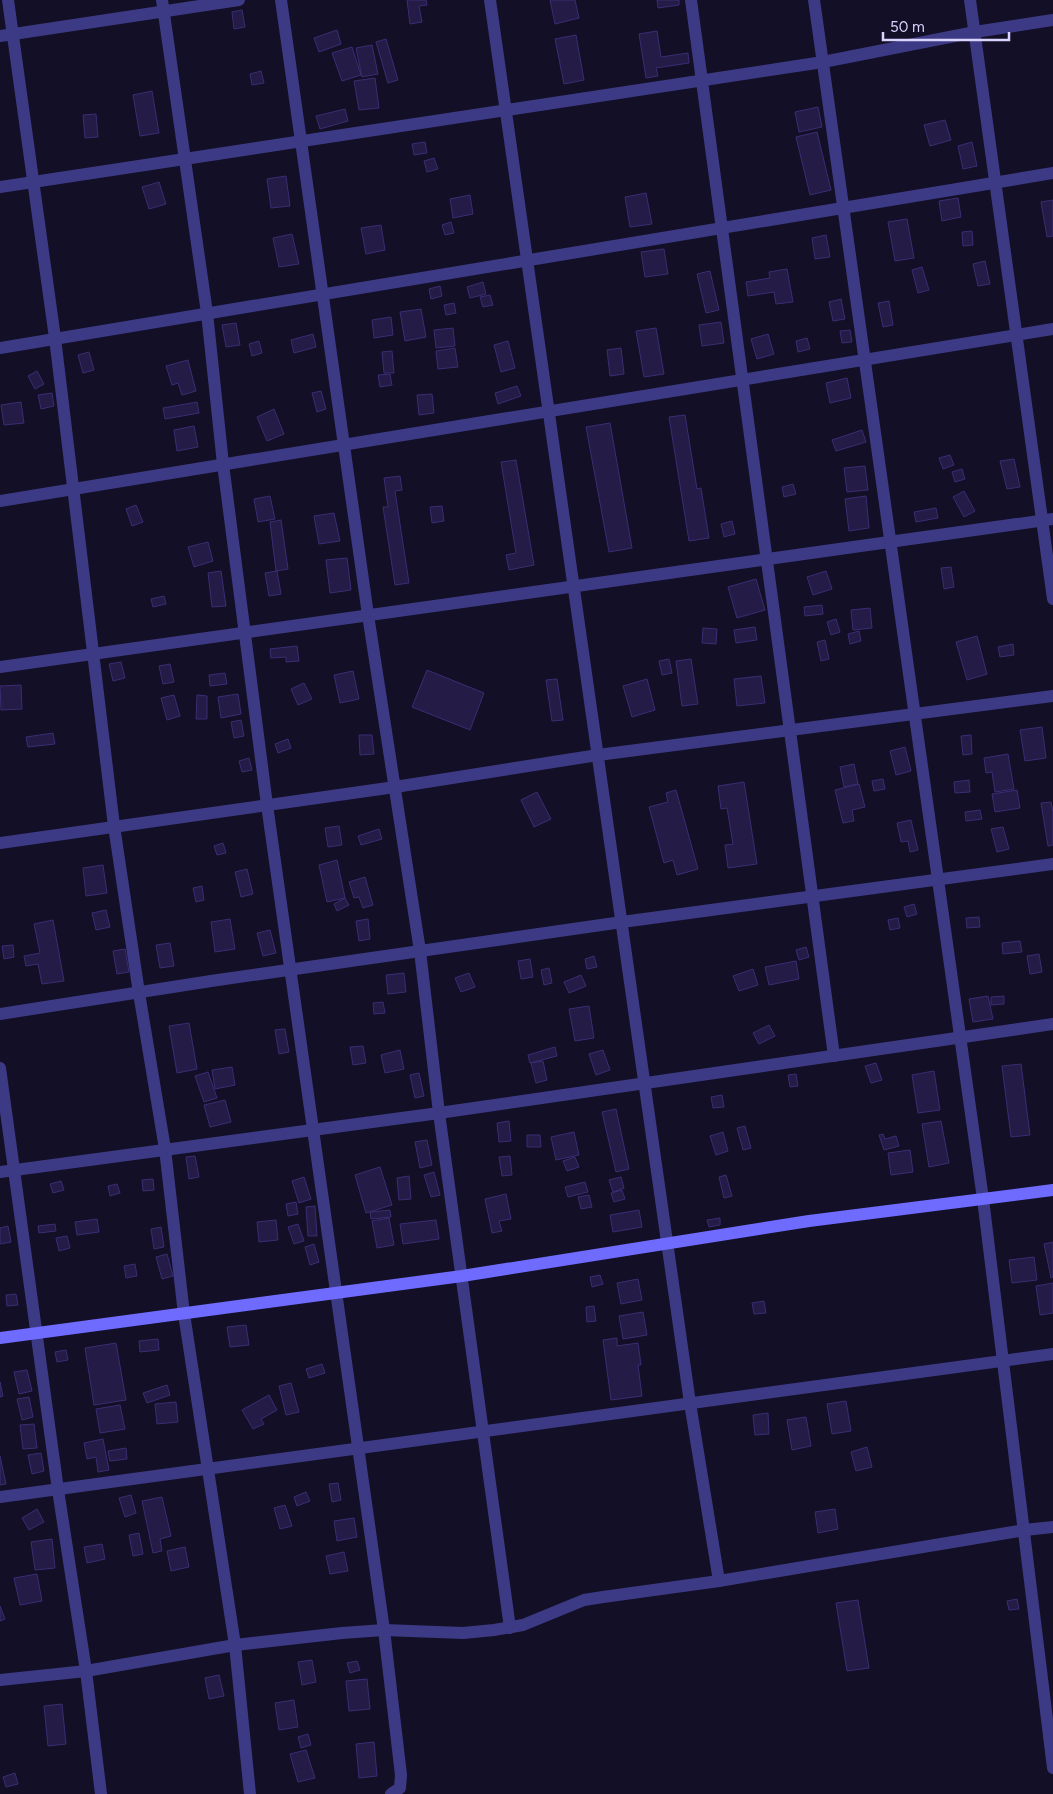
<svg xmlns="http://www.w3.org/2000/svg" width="1053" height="1794" font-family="Figtree,sans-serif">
<rect width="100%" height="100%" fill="#130f26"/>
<g fill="#241b47" stroke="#3b2d73">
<polygon points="407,0 426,0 427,5 419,6 422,22 410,24"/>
<polygon points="550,0 575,0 579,18 555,24"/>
<polygon points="657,0 679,0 679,5 658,8"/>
<polygon points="242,10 245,27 234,29 232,12"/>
<polygon points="337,30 341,44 319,52 314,38"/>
<polygon points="657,31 661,57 688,53 689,63 656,68 658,76 646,78 639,34"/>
<polygon points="576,35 584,80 564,84 555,39"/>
<polygon points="386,39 398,80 388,83 376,42"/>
<polygon points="372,45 378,74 362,77 356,48"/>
<polygon points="352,47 361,75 342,81 332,53"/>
<polygon points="261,71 264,83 252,85 250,74"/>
<polygon points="375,78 379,108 359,110 354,81"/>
<polygon points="152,91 159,133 140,136 133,95"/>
<polygon points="818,107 822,127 799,132 795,112"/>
<polygon points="345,109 348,121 320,129 316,116"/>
<polygon points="96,114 98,137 85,138 83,115"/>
<polygon points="945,120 951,140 930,146 924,125"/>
<polygon points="817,132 831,190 810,195 796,137"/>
<polygon points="425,142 427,153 414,155 412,144"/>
<polygon points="972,142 977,166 963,169 958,146"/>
<polygon points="434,158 438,169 427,172 424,161"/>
<polygon points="286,176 290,206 271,208 267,179"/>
<polygon points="159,182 166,204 149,209 142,187"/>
<polygon points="646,193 652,224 630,227 625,197"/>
<polygon points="470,195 473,214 453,218 450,199"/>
<polygon points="958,198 961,217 942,221 939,201"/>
<polygon points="1053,200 1053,236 1047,237 1041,202"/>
<polygon points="907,219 914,258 895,261 888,222"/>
<polygon points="451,222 454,233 445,235 442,225"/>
<polygon points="381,225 385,250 366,254 361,228"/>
<polygon points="972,231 973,245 963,246 962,232"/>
<polygon points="292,234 299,264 279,267 273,238"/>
<polygon points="826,235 830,257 815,259 812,238"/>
<polygon points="664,249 668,274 645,277 641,252"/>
<polygon points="985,261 990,284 978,286 973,264"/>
<polygon points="922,267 929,290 918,293 912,270"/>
<polygon points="787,269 793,302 776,304 774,292 748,296 746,282 770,278 769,272"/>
<polygon points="710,271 719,310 706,313 697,274"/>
<polygon points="483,282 486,294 470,298 467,287"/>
<polygon points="440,286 442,296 431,299 429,289"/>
<polygon points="490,295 493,305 483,307 480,297"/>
<polygon points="841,299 845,319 833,321 829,302"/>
<polygon points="889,301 893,325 883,327 878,303"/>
<polygon points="454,303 456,313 446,315 444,305"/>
<polygon points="421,309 426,337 405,341 400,312"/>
<polygon points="391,317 393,335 374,338 372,320"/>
<polygon points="721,322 724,343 702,346 699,325"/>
<polygon points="236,323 240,345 226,347 222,325"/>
<polygon points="453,328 455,346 436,348 434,330"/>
<polygon points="656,328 664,374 644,377 636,331"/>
<polygon points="850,330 852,342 842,343 840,331"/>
<polygon points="313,334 316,347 294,353 291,340"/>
<polygon points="768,334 774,354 757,359 751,339"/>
<polygon points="807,338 810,349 798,352 796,341"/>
<polygon points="259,341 262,353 252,356 249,344"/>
<polygon points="508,341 515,368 501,372 494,345"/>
<polygon points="455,348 458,367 438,369 436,351"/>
<polygon points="621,348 624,374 610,376 607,350"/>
<polygon points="392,351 394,373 384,373 382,352"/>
<polygon points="89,352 94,370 83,373 78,355"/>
<polygon points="188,360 196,391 182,395 178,383 172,385 166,366"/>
<polygon points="37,371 44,384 35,389 28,376"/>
<polygon points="390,374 392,385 380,387 378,375"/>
<polygon points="847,378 851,398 830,403 826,383"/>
<polygon points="517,386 521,396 498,404 495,393"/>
<polygon points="321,391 326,409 317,412 312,393"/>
<polygon points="52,393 54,406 41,409 38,395"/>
<polygon points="432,394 434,413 419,415 417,395"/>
<polygon points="21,402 24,423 4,425 1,405"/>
<polygon points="197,402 199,413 165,419 163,408"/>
<polygon points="274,409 284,434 267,441 257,417"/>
<polygon points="685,415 697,489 701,488 709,538 689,541 669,417"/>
<polygon points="610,423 632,548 609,552 586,427"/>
<polygon points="194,426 198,447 177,451 174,430"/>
<polygon points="862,430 866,442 836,451 832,440"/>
<polygon points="950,455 954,465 943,469 939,458"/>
<polygon points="1014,459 1020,487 1007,489 1000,461"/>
<polygon points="516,460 534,565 509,570 506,555 516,553 501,462"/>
<polygon points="865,466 868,490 847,492 844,468"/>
<polygon points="962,469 965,479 955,482 952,472"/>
<polygon points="400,476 402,490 395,491 409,583 395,585 383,507 388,507 384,478"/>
<polygon points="793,484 796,494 784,497 782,487"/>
<polygon points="964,491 975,511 964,517 953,497"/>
<polygon points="270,496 275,519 258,522 254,499"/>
<polygon points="866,496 869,528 849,531 845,499"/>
<polygon points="136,505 143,522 132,526 126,509"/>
<polygon points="442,506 444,521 432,523 430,507"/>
<polygon points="936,508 938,518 916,522 914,512"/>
<polygon points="334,513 340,541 319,544 314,516"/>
<polygon points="281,520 288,569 276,571 270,522"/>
<polygon points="732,521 735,534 724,537 721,524"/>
<polygon points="208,542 213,561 194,567 188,547"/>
<polygon points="347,558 351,590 330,593 326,560"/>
<polygon points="951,567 954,587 944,589 941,568"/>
<polygon points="221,571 226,606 212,607 208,573"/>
<polygon points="277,571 281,594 269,596 265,573"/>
<polygon points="826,571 832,589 813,595 807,577"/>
<polygon points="756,579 765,610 737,618 728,587"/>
<polygon points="164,596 166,604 153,607 151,599"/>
<polygon points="822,605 823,614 805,616 804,607"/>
<polygon points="870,608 872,628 853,630 851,610"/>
<polygon points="836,619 840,632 831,635 827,622"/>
<polygon points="755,627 757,640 736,643 734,630"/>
<polygon points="703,628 717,629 716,644 702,643"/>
<polygon points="859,631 861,641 850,644 848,634"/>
<polygon points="977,636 987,674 967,680 956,642"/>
<polygon points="825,640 829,659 821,661 817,642"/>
<polygon points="1013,644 1014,655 1000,657 998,647"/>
<polygon points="297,646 299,661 286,662 286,657 271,658 270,649"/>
<polygon points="669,659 672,673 662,675 659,661"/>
<polygon points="691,659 698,704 682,706 676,661"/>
<polygon points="121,662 125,678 113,681 109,664"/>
<polygon points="170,664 174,682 163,684 159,666"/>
<polygon points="427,670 484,693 470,730 412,707"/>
<polygon points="353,671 359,699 340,703 334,675"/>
<polygon points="225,673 227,684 210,686 209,675"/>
<polygon points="761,676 765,703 737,706 734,679"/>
<polygon points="557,679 563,720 552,721 546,680"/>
<polygon points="647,679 655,710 632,717 623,686"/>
<polygon points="304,683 312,699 298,705 291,689"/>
<polygon points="21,685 22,709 1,710 0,686"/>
<polygon points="238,694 241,714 221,718 218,697"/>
<polygon points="174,695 180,716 167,720 161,698"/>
<polygon points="197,695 207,696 207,719 196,719"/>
<polygon points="241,720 244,736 234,738 231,722"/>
<polygon points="1042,727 1046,758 1025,761 1020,730"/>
<polygon points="53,733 55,744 28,747 26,737"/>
<polygon points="359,735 372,735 374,754 360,755"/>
<polygon points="971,735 972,754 963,755 961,736"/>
<polygon points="288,739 291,748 278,753 275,744"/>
<polygon points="905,747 911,771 896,775 890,751"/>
<polygon points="1008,754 1014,789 995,792 992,772 986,773 984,758"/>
<polygon points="249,758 252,770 242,772 239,761"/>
<polygon points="854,764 858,784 844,787 840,767"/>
<polygon points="883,779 885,789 874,791 872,781"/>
<polygon points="969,780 970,792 955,793 954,782"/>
<polygon points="744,782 757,864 728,868 725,845 733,844 727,808 721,809 718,786"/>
<polygon points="859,784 865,807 852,810 854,821 843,823 835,790"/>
<polygon points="676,790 698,869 677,875 673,860 664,863 649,807 668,802 666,793"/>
<polygon points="1017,790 1020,808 995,812 992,794"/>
<polygon points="537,792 551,819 534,827 521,800"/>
<polygon points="1051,802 1053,812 1053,845 1048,846 1041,803"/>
<polygon points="980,810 982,819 966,821 965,812"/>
<polygon points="911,820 918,850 910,852 908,841 901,842 897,823"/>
<polygon points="339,826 342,845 328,847 325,828"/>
<polygon points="1003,827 1009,849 997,852 991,829"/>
<polygon points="379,829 382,839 361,845 358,836"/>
<polygon points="223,843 226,853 217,855 214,846"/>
<polygon points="337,860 345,898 327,902 319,865"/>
<polygon points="103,865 107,893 86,896 83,868"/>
<polygon points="247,869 253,894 241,897 235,872"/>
<polygon points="365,877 373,905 363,908 359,897 354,898 349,882"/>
<polygon points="202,886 204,900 196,902 193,888"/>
<polygon points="345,898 349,905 337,911 334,904"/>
<polygon points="914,904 917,914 907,917 904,907"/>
<polygon points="106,910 110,927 96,930 92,913"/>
<polygon points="979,917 980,927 967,928 966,918"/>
<polygon points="898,918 900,928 890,930 888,920"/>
<polygon points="230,919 235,949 215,952 211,922"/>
<polygon points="368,919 370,939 359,941 356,921"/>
<polygon points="53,920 64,981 42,984 38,964 26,966 24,956 40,953 34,924"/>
<polygon points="270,930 276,953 263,956 257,933"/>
<polygon points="1020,941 1022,952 1003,954 1002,943"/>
<polygon points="170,943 174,966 160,968 156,945"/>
<polygon points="13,945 14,957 4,959 2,946"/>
<polygon points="806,947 809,957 799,960 796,950"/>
<polygon points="125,949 129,972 117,974 113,951"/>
<polygon points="1039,954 1042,972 1030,974 1027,956"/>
<polygon points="594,956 597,967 587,969 585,959"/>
<polygon points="530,959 533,977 521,979 518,961"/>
<polygon points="796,961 799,979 769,985 765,967"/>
<polygon points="549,968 552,983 544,985 541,970"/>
<polygon points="753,969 758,985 739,991 733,976"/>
<polygon points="404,973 406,992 388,994 386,975"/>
<polygon points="469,973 475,987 461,992 455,978"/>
<polygon points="581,975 586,986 569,993 564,982"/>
<polygon points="988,996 993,1019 973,1022 969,999"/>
<polygon points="1004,996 1004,1004 991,1005 991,997"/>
<polygon points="383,1002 385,1013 374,1014 373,1003"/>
<polygon points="589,1006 594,1038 575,1041 569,1009"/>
<polygon points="189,1023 197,1069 177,1073 169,1026"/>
<polygon points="769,1025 775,1036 759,1044 753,1033"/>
<polygon points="285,1029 289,1052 279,1054 275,1030"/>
<polygon points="363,1046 366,1063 353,1065 350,1047"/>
<polygon points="555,1047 557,1056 530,1063 528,1055"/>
<polygon points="400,1050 404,1069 385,1073 381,1055"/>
<polygon points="603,1050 610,1070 596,1075 589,1054"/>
<polygon points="543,1061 547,1080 536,1083 531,1063"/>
<polygon points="876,1063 882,1080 871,1083 865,1066"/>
<polygon points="1021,1064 1030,1135 1011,1137 1002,1066"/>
<polygon points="232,1067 235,1085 215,1089 212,1070"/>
<polygon points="934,1071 940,1110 918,1113 912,1075"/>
<polygon points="208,1072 217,1098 204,1102 195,1076"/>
<polygon points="419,1073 424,1096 415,1098 410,1075"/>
<polygon points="796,1074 798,1086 790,1087 788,1075"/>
<polygon points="722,1095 724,1107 713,1108 711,1097"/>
<polygon points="225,1100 231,1122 210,1127 204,1105"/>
<polygon points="616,1109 629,1169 616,1172 602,1112"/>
<polygon points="509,1121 511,1141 499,1142 497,1123"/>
<polygon points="941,1121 949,1163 929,1167 922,1124"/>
<polygon points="745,1126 751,1148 743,1150 737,1128"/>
<polygon points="574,1132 579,1155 556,1160 551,1137"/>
<polygon points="723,1132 728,1151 716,1155 710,1136"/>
<polygon points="883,1134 885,1139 896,1136 899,1146 884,1150 879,1135"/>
<polygon points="527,1135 540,1135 541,1147 527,1147"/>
<polygon points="427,1140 432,1165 420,1168 415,1142"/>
<polygon points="910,1150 913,1172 891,1175 888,1153"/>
<polygon points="195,1156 199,1177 189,1179 186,1157"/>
<polygon points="510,1156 512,1175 502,1176 499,1157"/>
<polygon points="575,1157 579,1167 567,1171 563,1161"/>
<polygon points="380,1167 392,1205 366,1213 355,1175"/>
<polygon points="434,1172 440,1195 431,1197 424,1175"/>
<polygon points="726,1175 732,1196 724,1198 719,1177"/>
<polygon points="409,1176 411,1199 399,1200 397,1178"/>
<polygon points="304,1177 311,1199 299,1203 292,1181"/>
<polygon points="621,1177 624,1188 613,1192 609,1180"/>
<polygon points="153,1179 154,1190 143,1191 142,1180"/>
<polygon points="61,1181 64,1190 53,1193 50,1184"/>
<polygon points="585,1182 588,1192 568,1197 565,1187"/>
<polygon points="117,1184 120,1193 110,1196 108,1186"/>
<polygon points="622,1190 625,1199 614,1202 611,1193"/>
<polygon points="506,1194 511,1219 499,1221 502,1231 492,1233 485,1199"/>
<polygon points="589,1195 592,1207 581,1209 578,1197"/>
<polygon points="296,1202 298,1214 288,1216 286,1204"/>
<polygon points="315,1206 317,1236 308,1236 306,1207"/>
<polygon points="390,1210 391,1217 371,1219 370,1212"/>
<polygon points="639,1210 642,1227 613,1232 610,1215"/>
<polygon points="389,1218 394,1245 377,1248 372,1221"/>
<polygon points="720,1218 720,1225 709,1227 707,1220"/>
<polygon points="97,1219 99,1232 77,1235 75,1222"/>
<polygon points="276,1220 278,1240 259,1242 257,1222"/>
<polygon points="436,1220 439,1239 403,1244 400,1224"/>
<polygon points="55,1224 56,1231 39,1233 38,1226"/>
<polygon points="298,1224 304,1241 294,1244 288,1227"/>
<polygon points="8,1226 11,1242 0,1244 0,1228"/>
<polygon points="161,1227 164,1247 154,1249 151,1229"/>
<polygon points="67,1236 70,1248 59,1251 56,1238"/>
<polygon points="1053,1242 1053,1277 1051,1278 1044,1244"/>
<polygon points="314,1244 319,1262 310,1265 305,1247"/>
<polygon points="167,1254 173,1276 162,1279 156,1257"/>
<polygon points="1034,1257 1037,1280 1012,1283 1009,1260"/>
<polygon points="135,1264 137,1276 126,1278 124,1266"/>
<polygon points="600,1275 603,1284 592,1287 590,1277"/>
<polygon points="638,1279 642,1300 621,1304 617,1283"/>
<polygon points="1053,1283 1053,1313 1040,1315 1036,1286"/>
<polygon points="16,1294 18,1305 7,1306 6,1295"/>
<polygon points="764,1301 766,1313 754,1314 752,1303"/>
<polygon points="594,1306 596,1321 587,1322 586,1307"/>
<polygon points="643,1312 647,1335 623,1339 619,1316"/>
<polygon points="246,1325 249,1345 230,1347 227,1327"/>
<polygon points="617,1338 617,1346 638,1343 641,1365 638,1365 642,1396 611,1400 603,1340"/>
<polygon points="158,1339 159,1350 140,1352 139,1341"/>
<polygon points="116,1343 126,1400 94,1405 85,1348"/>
<polygon points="66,1350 68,1360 57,1362 55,1352"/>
<polygon points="322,1364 325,1373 309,1378 306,1369"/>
<polygon points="27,1370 32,1391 19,1394 14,1372"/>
<polygon points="0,1382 3,1396 0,1397"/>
<polygon points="291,1383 299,1412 286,1415 279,1386"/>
<polygon points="167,1385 170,1395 147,1403 143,1393"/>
<polygon points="269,1395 277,1410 261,1419 264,1424 253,1429 242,1410"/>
<polygon points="29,1397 33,1417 22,1420 17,1399"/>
<polygon points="846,1401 851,1431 832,1434 827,1404"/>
<polygon points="176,1402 178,1422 157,1424 155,1404"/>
<polygon points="120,1405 125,1429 100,1433 96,1409"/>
<polygon points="768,1413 769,1434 755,1435 753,1415"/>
<polygon points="806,1417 811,1446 792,1450 787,1420"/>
<polygon points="34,1424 37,1448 23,1449 20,1425"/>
<polygon points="103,1439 109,1470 98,1472 96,1457 87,1459 84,1443"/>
<polygon points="867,1447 872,1467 856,1471 851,1452"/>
<polygon points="126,1448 127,1459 110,1461 108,1451"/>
<polygon points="41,1453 44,1471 32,1474 28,1455"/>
<polygon points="0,1456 6,1484 0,1485"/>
<polygon points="338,1483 341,1500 332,1502 329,1484"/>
<polygon points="306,1492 310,1501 297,1506 294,1497"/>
<polygon points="131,1495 136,1513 125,1517 119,1498"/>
<polygon points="162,1497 171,1536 160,1539 162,1551 153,1553 142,1501"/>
<polygon points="285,1505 292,1526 280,1529 274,1508"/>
<polygon points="37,1509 44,1522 29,1530 22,1518"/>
<polygon points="835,1509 838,1529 818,1533 815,1512"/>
<polygon points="354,1518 357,1537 337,1541 334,1521"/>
<polygon points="139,1533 143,1554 133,1556 129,1535"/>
<polygon points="52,1539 55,1568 35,1570 31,1542"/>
<polygon points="102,1544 105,1559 87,1563 84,1547"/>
<polygon points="185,1547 189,1567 171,1571 167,1551"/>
<polygon points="344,1552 348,1571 330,1574 326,1556"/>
<polygon points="37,1574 42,1601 20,1605 14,1578"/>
<polygon points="1017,1599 1019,1609 1009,1610 1007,1601"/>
<polygon points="858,1600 869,1668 847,1671 836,1603"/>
<polygon points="0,1606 5,1619 0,1621"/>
<polygon points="312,1660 316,1682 302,1685 298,1662"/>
<polygon points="357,1661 360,1670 350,1673 347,1663"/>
<polygon points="219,1675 224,1696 209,1699 205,1678"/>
<polygon points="367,1679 370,1709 349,1711 346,1681"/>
<polygon points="294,1700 298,1727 279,1730 275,1703"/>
<polygon points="62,1704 66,1744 48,1746 44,1706"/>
<polygon points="308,1734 311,1745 301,1748 298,1737"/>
<polygon points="374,1742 377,1776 359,1778 356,1744"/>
<polygon points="306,1750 315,1778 298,1782 290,1754"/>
<polygon points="15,1773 18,1784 6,1787 3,1777"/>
</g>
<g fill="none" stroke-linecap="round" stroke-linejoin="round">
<g stroke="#3d3a85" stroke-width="12">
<polyline points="8,0 55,338 114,826 139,993 165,1149 184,1314 235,1645 250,1794"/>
<polyline points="162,0 207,313 223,464 267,805 384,1630 401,1775 400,1788 391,1794"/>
<polyline points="281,0 368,615 420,951 439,1113 510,1628"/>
<polyline points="490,0 690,1403 719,1581"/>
<polyline points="691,0 834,1056"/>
<polyline points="814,0 983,1199 1053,1768"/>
<polyline points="970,0 1053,599"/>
<polyline points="0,36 239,0"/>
<polyline points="0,187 823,62 975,32 1053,20"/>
<polyline points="0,348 1053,173"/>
<polyline points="0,501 1053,329"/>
<polyline points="0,667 1053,519"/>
<polyline points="0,843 395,787 598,755 1053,696"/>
<polyline points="0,1014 211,981 622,922 1053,864"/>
<polyline points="0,1068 58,1490 86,1671 101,1794"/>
<polyline points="0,1172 439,1113 1053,1024"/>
<polyline points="0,1497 1053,1354"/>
<polyline points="0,1680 86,1671 235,1645 342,1633 384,1630 463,1633 494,1630 523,1625 584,1600 603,1597 719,1581 1025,1530 1053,1527"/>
</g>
<polyline stroke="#6f6bff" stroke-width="12" points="0,1338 462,1276 809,1221 1053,1190"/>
</g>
<path d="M883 32v8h126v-8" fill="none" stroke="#d9d4ff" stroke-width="2.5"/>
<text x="890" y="32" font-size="15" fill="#d9d4ff" stroke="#130f26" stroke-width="4" paint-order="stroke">50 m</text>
</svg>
